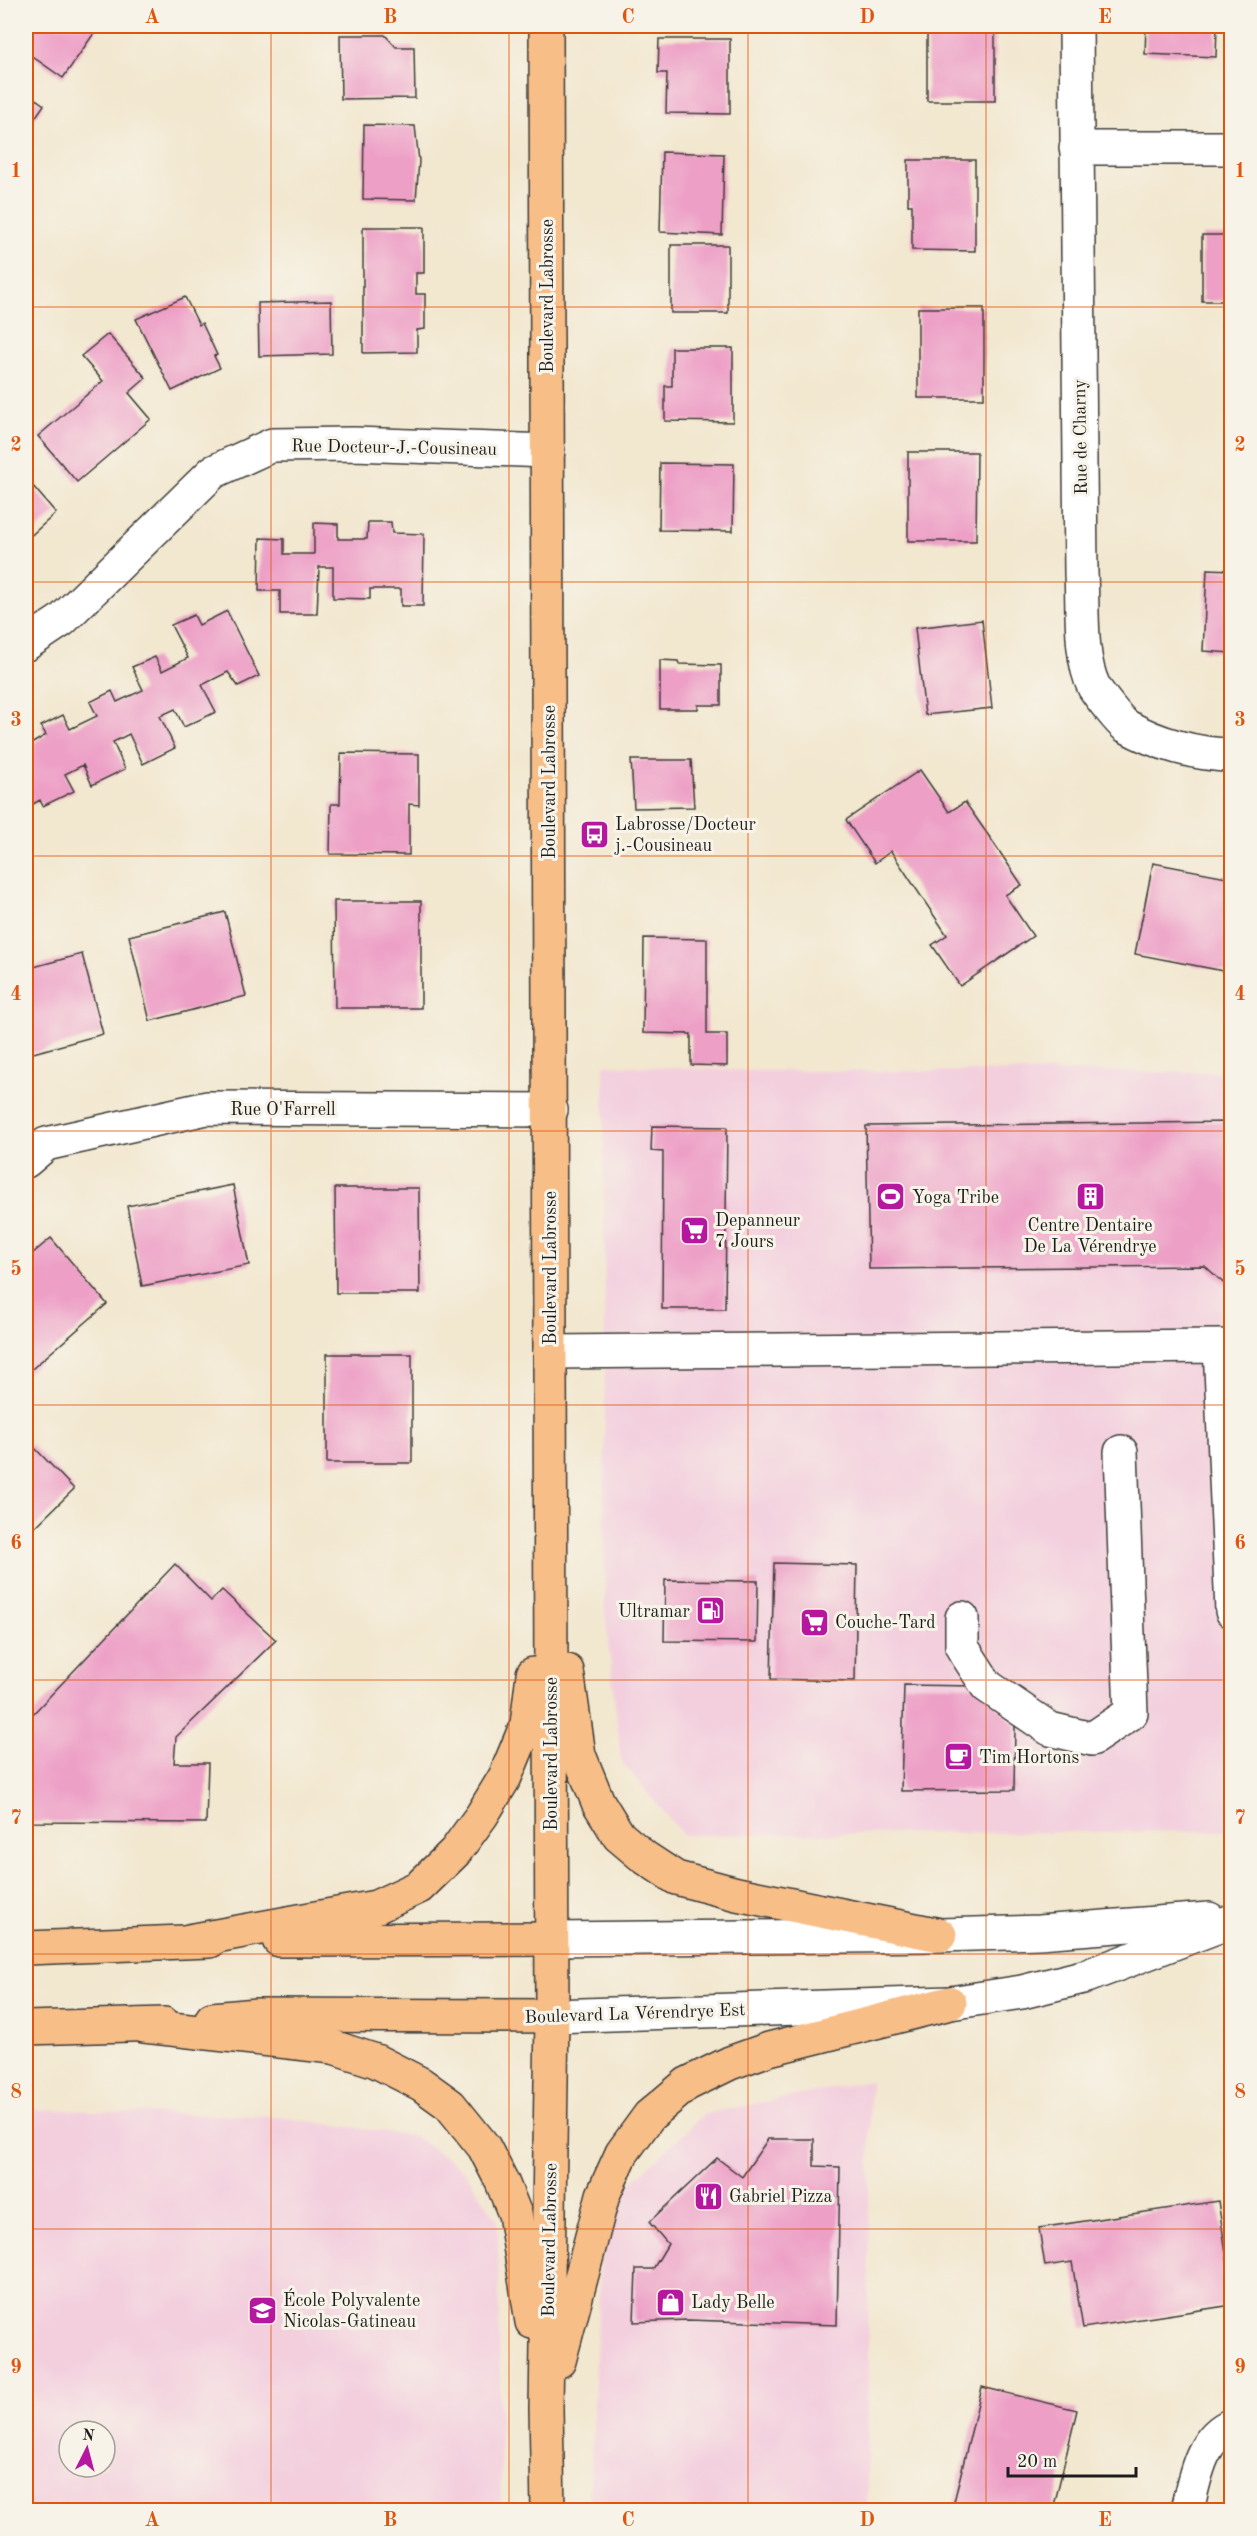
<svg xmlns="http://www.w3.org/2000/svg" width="1257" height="2536" font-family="'Old Standard TT',serif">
<rect width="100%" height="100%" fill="#f7f3e8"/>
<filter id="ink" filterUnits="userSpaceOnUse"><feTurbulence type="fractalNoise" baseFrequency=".0167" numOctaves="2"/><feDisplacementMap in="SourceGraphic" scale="12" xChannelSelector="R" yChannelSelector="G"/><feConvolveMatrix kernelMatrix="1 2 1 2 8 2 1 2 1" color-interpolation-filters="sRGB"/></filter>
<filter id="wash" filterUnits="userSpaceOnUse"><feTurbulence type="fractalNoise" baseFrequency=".008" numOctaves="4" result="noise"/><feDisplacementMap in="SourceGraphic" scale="24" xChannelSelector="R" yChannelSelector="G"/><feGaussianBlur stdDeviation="1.35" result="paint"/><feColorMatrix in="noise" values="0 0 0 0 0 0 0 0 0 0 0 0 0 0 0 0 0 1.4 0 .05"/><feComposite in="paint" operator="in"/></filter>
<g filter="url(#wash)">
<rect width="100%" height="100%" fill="#f2e7cf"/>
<g fill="#f3cfde" fill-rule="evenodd">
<polygon points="604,1065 754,1071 1231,1072 1231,1831 683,1835 621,1761 605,1611"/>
<polygon points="870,2081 867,2510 589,2510 603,2209 704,2114"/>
<path d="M26,2109L278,2117L414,2136L463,2169L498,2221L501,2510H26ZM69,2431H105V2467H69Z"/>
</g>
<g id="blocks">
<g fill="#ed9fc6">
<polygon points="35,26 99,26 63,78 26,52 26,40"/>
<rect x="927" y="26" width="68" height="75"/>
<polygon points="1146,26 1217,26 1216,57 1145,54"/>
<polygon points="340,35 385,35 396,47 414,47 415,98 341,99"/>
<polygon points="659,39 730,39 730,114 666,113 667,73 658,73"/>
<polygon points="26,92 44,105 26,131"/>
<polygon points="364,125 415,126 419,161 416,200 363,199"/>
<polygon points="662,152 724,154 722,235 660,232"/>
<polygon points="908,160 975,160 975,251 912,250 912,205 908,205"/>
<polygon points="363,227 424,227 424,273 416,273 416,294 425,294 425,329 417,330 417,352 363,353"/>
<rect x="1202" y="235" width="30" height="66"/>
<rect x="671" y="245" width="57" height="68"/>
<polygon points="185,297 199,325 202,323 217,355 214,356 220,368 172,391 136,319"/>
<polygon points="331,301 332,354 259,356 258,303"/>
<rect x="918" y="308" width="66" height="90"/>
<polygon points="108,334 146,378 129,393 151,419 77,482 38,436 103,381 81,356"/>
<polygon points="672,348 733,348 733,422 665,421 665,386 672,386"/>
<polygon points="908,452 977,452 976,541 908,541"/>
<polygon points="660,463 734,464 733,531 659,530"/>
<polygon points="26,478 56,513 26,540"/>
<polygon points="368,522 391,522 392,533 424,534 423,606 401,606 401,589 370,589 370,599 333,598 333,567 319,567 317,614 280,614 280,591 259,591 260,538 284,539 284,554 314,554 314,523 338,524 338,539 367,539"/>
<polygon points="1207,569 1232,570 1232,653 1203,651"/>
<polygon points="227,611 259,676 238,686 228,672 202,685 216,712 184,727 175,709 160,716 175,748 143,764 129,734 113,742 125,769 92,785 83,765 65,774 74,791 43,806 40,800 26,808 26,747 46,735 41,726 63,715 70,729 97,716 90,702 112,691 117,702 143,690 132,667 155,657 162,671 188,658 171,625 194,615 199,625"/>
<polygon points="982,620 992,708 925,715 915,628"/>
<polygon points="660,660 678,661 679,664 721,665 721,705 698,705 698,709 660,709"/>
<polygon points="341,753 419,754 419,805 409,804 409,855 330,854 331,804 340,804"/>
<polygon points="631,760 691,760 694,807 634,808"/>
<polygon points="920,770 949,812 965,802 993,842 1022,885 1005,895 1033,936 960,986 932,945 947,935 891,851 875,863 846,820"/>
<polygon points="1153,863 1232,878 1232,957 1229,972 1135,954"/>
<polygon points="334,901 421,901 421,1008 335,1008"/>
<polygon points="225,912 246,996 150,1021 129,936"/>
<polygon points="644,938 707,939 707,1034 727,1034 727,1066 691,1065 691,1034 643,1033"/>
<polygon points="82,954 103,1034 26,1055 26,969"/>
<polygon points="1232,1122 1232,1291 1205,1266 869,1269 866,1126"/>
<polygon points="652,1126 727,1127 725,1309 662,1309 663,1152 651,1151"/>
<polygon points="233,1185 249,1265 142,1286 127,1206"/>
<polygon points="335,1188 419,1188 420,1293 336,1293"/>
<polygon points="51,1238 107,1304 26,1374 26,1259"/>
<rect x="327" y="1354" width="85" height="109"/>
<polygon points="31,1444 74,1489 26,1536 26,1450"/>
<polygon points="774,1563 857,1565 855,1681 771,1679"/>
<polygon points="175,1564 211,1601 222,1590 276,1640 176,1737 174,1763 208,1763 206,1823 26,1822 26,1717 30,1717"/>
<polygon points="665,1580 758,1581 757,1642 664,1641"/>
<polygon points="904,1685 976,1686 1015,1725 1014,1790 901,1791"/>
<polygon points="768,2139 814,2139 814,2166 840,2167 837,2325 688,2320 634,2322 636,2269 653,2269 668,2244 649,2222 717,2158 742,2177"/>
<polygon points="1218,2201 1232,2291 1232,2305 1083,2328 1072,2262 1045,2266 1039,2228"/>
<polygon points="982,2387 1077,2410 1053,2510 952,2510"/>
</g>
</g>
</g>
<g filter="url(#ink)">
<use href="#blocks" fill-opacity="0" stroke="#3c3a37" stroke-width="1.5"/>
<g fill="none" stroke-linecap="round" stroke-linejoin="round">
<defs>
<g id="minor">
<path d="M1076,26L1081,573C1083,608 1079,656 1094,687C1099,695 1119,721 1126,726C1156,743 1197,755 1232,755"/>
<polyline points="1076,148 1232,148"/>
<polyline points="26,644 62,620 213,472 272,445 354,444 548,451"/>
<polyline points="26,1161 46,1144 207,1108 551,1110"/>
<polyline points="550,1352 1220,1346 1232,1611"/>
<polyline points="962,1618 962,1647 987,1686 1050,1729 1092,1739 1131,1713 1121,1452"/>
<polyline points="551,1939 940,1935 1039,1932 1209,1919"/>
<polyline points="552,2016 950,2003 1022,1992 1087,1976 1232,1921"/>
<path d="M1187,2510C1194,2482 1200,2437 1232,2425"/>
</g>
<g id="major">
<polyline points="546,26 552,2016 546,2409 548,2510"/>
<polyline points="567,1671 579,1755 598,1802 619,1836 644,1857 676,1878 737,1894 940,1935"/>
<polyline points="279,1940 551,1939"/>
<polyline points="189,1941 376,1907 419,1887 455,1852 482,1815 505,1777 527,1724 533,1674"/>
<polyline points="26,1948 210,1941"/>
<polyline points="212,2019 257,2015 552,2016"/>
<polyline points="144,2026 333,2047 376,2061 421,2084 450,2105 484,2147 502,2182 515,2214 532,2322"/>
<polyline points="26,2028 164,2024"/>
<polyline points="559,2361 603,2195 622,2153 649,2116 687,2084 730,2063 769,2049 950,2003"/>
</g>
</defs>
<use href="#minor" stroke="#3c3a37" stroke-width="36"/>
<use href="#major" stroke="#3c3a37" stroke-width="36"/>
<use href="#minor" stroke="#fff" stroke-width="33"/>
<use href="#major" stroke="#f7be88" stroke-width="33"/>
</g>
</g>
<path fill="none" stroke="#de560d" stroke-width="1.5" stroke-opacity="0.55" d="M271,26V2510M509,26V2510M748,26V2510M986,26V2510M26,307H1232M26,582H1232M26,856H1232M26,1131H1232M26,1405H1232M26,1680H1232M26,1954H1232M26,2229H1232"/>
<defs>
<symbol id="bus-square" viewBox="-11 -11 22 22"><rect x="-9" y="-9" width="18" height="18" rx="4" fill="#b5179e" stroke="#f7f3e8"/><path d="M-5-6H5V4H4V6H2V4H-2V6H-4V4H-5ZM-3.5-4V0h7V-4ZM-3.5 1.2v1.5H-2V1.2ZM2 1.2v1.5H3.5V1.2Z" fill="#fff"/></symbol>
<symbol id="building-square" viewBox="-11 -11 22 22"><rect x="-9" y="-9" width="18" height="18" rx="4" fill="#b5179e" stroke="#f7f3e8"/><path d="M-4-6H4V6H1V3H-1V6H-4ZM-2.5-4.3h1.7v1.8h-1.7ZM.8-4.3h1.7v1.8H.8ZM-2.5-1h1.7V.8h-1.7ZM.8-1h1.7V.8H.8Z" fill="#fff"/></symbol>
<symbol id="stadium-square" viewBox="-11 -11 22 22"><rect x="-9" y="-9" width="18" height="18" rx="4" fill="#b5179e" stroke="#f7f3e8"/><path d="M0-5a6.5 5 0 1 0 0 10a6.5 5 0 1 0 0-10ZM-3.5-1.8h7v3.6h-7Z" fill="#fff"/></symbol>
<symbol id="supermarket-square" viewBox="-11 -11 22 22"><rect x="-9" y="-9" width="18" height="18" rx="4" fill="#b5179e" stroke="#f7f3e8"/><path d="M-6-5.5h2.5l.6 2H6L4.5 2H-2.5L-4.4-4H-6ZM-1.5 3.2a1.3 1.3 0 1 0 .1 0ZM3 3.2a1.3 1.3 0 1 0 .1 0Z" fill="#fff"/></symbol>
<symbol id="fuel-square" viewBox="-11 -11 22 22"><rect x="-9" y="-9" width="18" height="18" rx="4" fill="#b5179e" stroke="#f7f3e8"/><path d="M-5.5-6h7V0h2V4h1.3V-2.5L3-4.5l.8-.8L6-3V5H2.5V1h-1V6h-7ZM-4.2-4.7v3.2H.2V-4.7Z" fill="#fff"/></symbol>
<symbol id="cafe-square" viewBox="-11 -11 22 22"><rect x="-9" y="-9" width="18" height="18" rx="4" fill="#b5179e" stroke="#f7f3e8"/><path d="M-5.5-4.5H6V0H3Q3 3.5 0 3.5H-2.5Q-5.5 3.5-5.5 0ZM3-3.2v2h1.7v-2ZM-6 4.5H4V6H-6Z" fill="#fff"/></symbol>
<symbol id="restaurant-square" viewBox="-11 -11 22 22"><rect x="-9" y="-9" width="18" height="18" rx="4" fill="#b5179e" stroke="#f7f3e8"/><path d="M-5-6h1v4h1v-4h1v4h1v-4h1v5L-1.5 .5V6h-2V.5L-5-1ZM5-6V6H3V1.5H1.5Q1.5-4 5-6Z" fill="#fff"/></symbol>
<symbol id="shop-square" viewBox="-11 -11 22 22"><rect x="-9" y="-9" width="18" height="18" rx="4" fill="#b5179e" stroke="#f7f3e8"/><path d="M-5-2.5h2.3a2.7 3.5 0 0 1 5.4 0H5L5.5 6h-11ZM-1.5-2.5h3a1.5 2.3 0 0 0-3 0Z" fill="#fff"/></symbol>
<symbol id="school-square" viewBox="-11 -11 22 22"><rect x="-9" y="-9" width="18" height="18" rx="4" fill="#b5179e" stroke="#f7f3e8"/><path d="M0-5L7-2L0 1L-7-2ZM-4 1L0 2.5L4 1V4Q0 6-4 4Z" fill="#fff"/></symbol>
</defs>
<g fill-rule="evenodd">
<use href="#bus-square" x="578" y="818" width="33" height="33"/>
<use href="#building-square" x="1074" y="1180" width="33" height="33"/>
<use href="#stadium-square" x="874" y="1180" width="33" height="33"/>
<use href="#supermarket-square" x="678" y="1214" width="33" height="33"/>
<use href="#fuel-square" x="694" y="1594" width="33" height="33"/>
<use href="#supermarket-square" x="798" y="1606" width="33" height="33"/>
<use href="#cafe-square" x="942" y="1740" width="33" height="33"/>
<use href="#restaurant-square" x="692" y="2180" width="33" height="33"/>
<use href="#shop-square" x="654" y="2286" width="33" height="33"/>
<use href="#school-square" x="246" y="2294" width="33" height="33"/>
</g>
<g text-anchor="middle" stroke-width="6" stroke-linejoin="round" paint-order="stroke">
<g font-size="18" fill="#1c1c1c" stroke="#f7f3e8">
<text transform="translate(547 296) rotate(-90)" y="6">Boulevard Labrosse</text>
<text transform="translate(1080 437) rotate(-91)" y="6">Rue de Charny</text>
<text transform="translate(394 447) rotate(1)" y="6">Rue Docteur-J.-Cousineau</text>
<text transform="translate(549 782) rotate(-90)" y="6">Boulevard Labrosse</text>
<text x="283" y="1115">Rue O'Farrell</text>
<text transform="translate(550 1268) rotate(-90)" y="6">Boulevard Labrosse</text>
<text transform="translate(551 1754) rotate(-90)" y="6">Boulevard Labrosse</text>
<text transform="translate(635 2013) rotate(-2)" y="6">Boulevard La Vérendrye Est</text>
<text transform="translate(549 2240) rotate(-89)" y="6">Boulevard Labrosse</text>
</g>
<g font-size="18" fill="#1c1c1c" stroke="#f7f3e8" text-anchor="start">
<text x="615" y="830">Labrosse/Docteur<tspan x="615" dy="21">j.-Cousineau</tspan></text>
<text x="912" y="1203">Yoga Tribe</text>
<text x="715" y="1226">Depanneur<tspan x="715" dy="21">7 Jours</tspan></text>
<text x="1090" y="1231" text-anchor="middle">Centre Dentaire<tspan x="1090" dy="21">De La Vérendrye</tspan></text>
<text x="690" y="1617" text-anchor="end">Ultramar</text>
<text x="835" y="1628">Couche-Tard</text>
<text x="979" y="1763">Tim Hortons</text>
<text x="729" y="2202">Gabriel Pizza</text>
<text x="283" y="2306">École Polyvalente<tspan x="283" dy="21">Nicolas-Gatineau</tspan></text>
<text x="691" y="2308">Lady Belle</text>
</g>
</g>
<rect width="1257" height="2536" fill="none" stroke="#f7f3e8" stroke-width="66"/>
<g transform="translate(87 2449) rotate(6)"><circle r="28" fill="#f7f3e8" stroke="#9f9d96" stroke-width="1.5"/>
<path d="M0-4.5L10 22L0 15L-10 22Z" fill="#b5179e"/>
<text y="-9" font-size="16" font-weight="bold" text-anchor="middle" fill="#1c1c1c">N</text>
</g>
<path d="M1008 2467v9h128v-9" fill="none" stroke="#1c1c1c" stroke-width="3"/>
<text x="1017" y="2467" font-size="18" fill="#1c1c1c" stroke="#f7f3e8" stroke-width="4.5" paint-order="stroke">20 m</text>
<rect x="33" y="33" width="1191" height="2470" fill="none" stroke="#de560d" stroke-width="2"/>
<g font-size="20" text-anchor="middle" font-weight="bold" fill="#de560d">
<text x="152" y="23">A</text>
<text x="390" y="23">B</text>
<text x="628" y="23">C</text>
<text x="867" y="23">D</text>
<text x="1105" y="23">E</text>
<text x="16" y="177">1</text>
<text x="1240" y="177">1</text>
<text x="16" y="451">2</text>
<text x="1240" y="451">2</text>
<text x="16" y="726">3</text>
<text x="1240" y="726">3</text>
<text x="16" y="1000">4</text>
<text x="1240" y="1000">4</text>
<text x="16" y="1275">5</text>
<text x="1240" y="1275">5</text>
<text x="16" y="1549">6</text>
<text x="1240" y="1549">6</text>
<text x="16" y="1824">7</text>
<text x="1240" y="1824">7</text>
<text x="16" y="2098">8</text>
<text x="1240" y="2098">8</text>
<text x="16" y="2373">9</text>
<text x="1240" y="2373">9</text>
<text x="152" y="2526">A</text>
<text x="390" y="2526">B</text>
<text x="628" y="2526">C</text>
<text x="867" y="2526">D</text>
<text x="1105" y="2526">E</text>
</g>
</svg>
